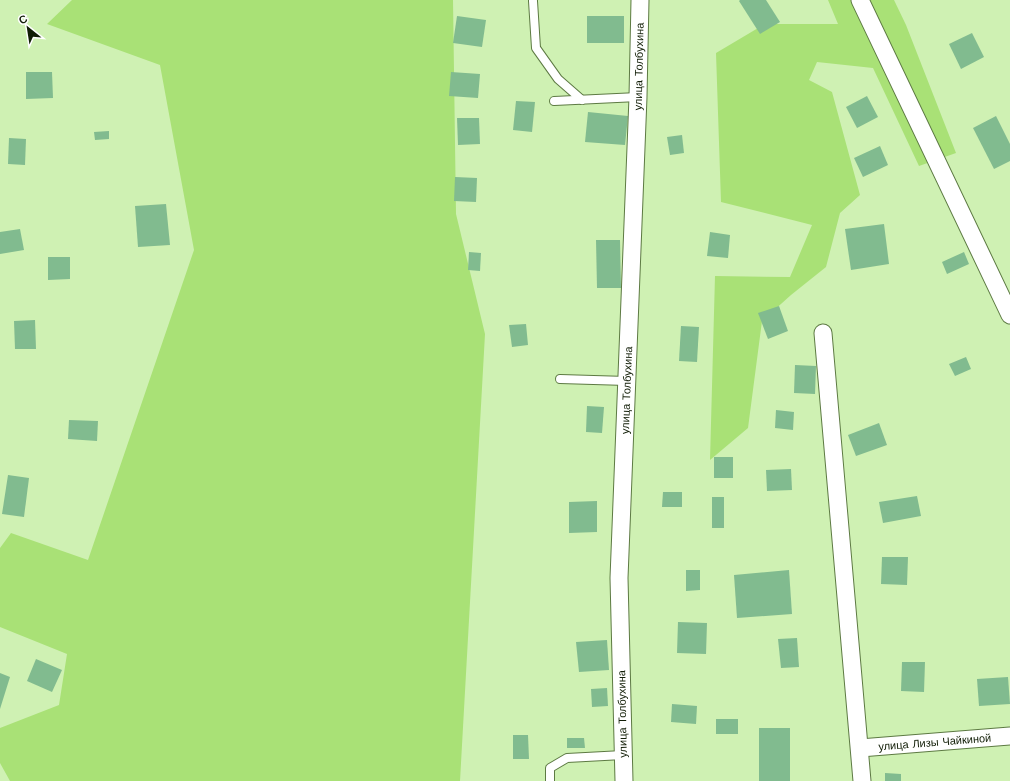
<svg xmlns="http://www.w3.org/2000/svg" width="1010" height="781" font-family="'Work Sans',sans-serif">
<rect width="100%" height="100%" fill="#cff1b3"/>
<g fill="#a9e176">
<polygon points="72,0 453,0 456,214 485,334 460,781 10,781 0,763 0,728 59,705 67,654 0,627 0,548 11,533 88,560 194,250 160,65 47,24"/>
<polygon points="828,0 894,0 906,25 956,153 919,166 873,68 817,62 809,80 832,92 860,195 840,213 826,267 791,295 762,321 748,428 710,460 715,276 790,277 812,225 721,202 716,53 765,24 838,24"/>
</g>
<g fill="#81bb8f">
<polygon points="740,0 766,0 780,22 760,34 739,1"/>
<polygon points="457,16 486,20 482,47 453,43"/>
<rect x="587" y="16" width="37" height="27"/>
<polygon points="972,33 984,57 961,69 949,44"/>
<polygon points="26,72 52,72 53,98 26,99"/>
<polygon points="451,72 480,74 478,98 449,96"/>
<polygon points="867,96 878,117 857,128 846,107"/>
<polygon points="516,101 535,102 532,132 513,130"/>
<polygon points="588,112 628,116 625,145 585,142"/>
<polygon points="996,116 1010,144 1010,161 994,169 973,128"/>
<polygon points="457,118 479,118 480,144 458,145"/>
<polygon points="109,131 109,139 95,140 94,132"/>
<polygon points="682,135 684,153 670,155 667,137"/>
<polygon points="9,138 26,139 25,165 8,164"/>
<polygon points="880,146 888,165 863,177 854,158"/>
<polygon points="455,177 477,178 476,202 454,201"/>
<polygon points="166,204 170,245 138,247 135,206"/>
<polygon points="884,224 889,264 851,270 845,229"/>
<polygon points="20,229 24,250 0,254 0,232"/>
<polygon points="710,232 730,235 728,258 707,256"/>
<polygon points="596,240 620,240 621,288 597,288"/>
<polygon points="469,252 481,253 480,271 468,270"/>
<polygon points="964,252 969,264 947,274 942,262"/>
<polygon points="48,257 70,257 70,279 48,280"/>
<polygon points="779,306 788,331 768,339 758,313"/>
<polygon points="35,320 36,349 15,349 14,321"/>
<polygon points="526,324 528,345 512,347 509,325"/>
<polygon points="681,326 699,327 697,362 679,361"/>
<polygon points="966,357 971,369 955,376 949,364"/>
<polygon points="795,365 816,366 815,394 794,393"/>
<polygon points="587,406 604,407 602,433 586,432"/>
<polygon points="776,410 794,412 793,430 775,428"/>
<polygon points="69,420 98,421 97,441 68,439"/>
<polygon points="879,423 887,445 856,456 848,435"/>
<rect x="714" y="457" width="19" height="21"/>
<polygon points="791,469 792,490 767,491 766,470"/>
<polygon points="8,475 29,478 24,517 2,514"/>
<polygon points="663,492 682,492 682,507 662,507"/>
<polygon points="917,496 921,516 883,523 879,502"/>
<rect x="712" y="497" width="12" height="31"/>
<polygon points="597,501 597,532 569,533 569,502"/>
<polygon points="882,557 908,557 907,585 881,584"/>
<polygon points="686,570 700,570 700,590 686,591"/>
<polygon points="789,570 792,614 737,618 734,575"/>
<polygon points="678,622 707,623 706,654 677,653"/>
<polygon points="797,638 799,667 781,668 778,639"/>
<polygon points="607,640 609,670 579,672 576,642"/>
<polygon points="36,659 62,670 52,692 27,681"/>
<polygon points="902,662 925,662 924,692 901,691"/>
<polygon points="0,673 10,677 0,709"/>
<polygon points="1008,677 1010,704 979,706 977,679"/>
<polygon points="607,688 608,706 592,707 591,689"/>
<polygon points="672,704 697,706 696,724 671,722"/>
<rect x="716" y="719" width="22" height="15"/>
<rect x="759" y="728" width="31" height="53"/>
<polygon points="513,735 528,735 529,759 513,759"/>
<polygon points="567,738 584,738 585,748 567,748"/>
<polygon points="885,773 901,774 901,781 885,781"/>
</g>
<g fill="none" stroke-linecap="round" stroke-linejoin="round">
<defs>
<g id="lane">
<polyline points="533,1 536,48 558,79 582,100"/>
<polyline points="554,101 638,97"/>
<polyline points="560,379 627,381"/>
<polyline points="550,781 550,768 567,758 623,755"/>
</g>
<g id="street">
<polyline points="860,0 1010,315"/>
<polyline points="823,333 862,781"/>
<path id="s1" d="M860,748L1010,736"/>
<path id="s2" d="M624,781L619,578L638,97L640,0"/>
</g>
</defs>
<use href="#lane" stroke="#5d7a43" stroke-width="10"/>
<use href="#street" stroke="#5d7a43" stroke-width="19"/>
<use href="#lane" stroke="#fff" stroke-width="8"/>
<use href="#street" stroke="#fff" stroke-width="17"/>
</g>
<g text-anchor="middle" stroke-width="3" stroke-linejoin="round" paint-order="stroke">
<g font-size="11" fill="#111d06" stroke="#fff">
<text dy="4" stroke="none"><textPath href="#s2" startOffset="715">улица Толбухина</textPath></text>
<text dy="4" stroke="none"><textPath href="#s2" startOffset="391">улица Толбухина</textPath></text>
<text transform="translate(622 714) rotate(-91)" y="4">улица Толбухина</text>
<text dy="4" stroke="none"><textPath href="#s1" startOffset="75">улица Лизы Чайкиной</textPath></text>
</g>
</g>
<g transform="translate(28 28) rotate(330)" stroke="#ffffff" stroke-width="3" paint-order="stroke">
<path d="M0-3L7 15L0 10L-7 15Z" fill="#111d06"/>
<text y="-6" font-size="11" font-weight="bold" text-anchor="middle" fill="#111d06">С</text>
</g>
</svg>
